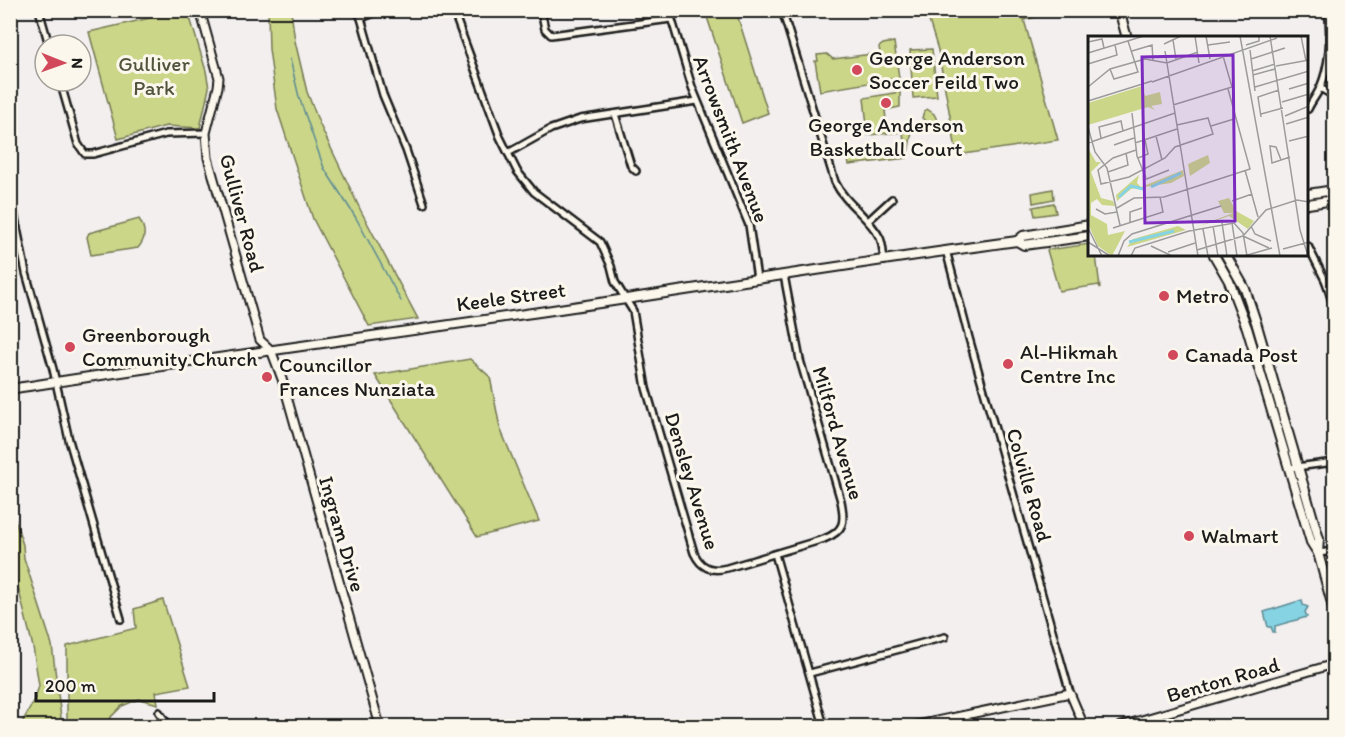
<svg xmlns="http://www.w3.org/2000/svg" width="1345" height="737" font-family="Itim,sans-serif">
<rect width="100%" height="100%" fill="#f3efef"/>
<filter id="ink" filterUnits="userSpaceOnUse"><feTurbulence type="fractalNoise" baseFrequency=".0167" numOctaves="2"/><feDisplacementMap in="SourceGraphic" scale="12" xChannelSelector="R" yChannelSelector="G"/><feConvolveMatrix kernelMatrix="1 2 1 2 8 2 1 2 1" color-interpolation-filters="sRGB"/></filter>
<g filter="url(#ink)">
<g fill="#cbd689" stroke="#747952" stroke-width="1.5">
<polygon points="180,11 188,11 206,71 209,88 200,128 166,126 118,139 89,32"/>
<polygon points="268,11 291,11 295,41 307,92 320,125 361,211 418,319 369,326 313,219 277,109 269,49"/>
<polygon points="705,11 736,11 768,113 742,123"/>
<polygon points="926,11 1058,11 1024,20 1058,140 957,155 938,50"/>
<polygon points="894,42 899,78 820,91 815,61 818,61 817,55 827,54 833,59 880,53 879,47 883,44"/>
<polygon points="932,49 937,96 913,98 910,50"/>
<polygon points="900,92 900,107 885,110 887,129 913,126 907,158 849,165 848,159 905,151 903,132 868,135 864,98"/>
<polygon points="927,109 934,114 938,122 937,125 932,126 922,118 924,111"/>
<polygon points="1053,189 1054,199 1033,203 1032,193"/>
<polygon points="1054,203 1056,213 1035,216 1033,207"/>
<path d="M139,219C146,229 146,239 138,248L91,255L87,237L89,233Z"/>
<polygon points="1090,244 1090,255 1096,255 1100,288 1099,285 1059,291 1047,250"/>
<polygon points="470,359 490,377 500,428 539,521 477,537 375,375"/>
<polygon points="11,507 23,545 24,558 52,645 62,726 20,726 34,701 39,686 33,647 11,559"/>
<polygon points="163,600 190,686 156,692 158,704 139,699 122,706 111,717 109,726 69,726 67,725 67,646 136,628 134,609"/>
</g>
<polygon fill="#85d3e3" stroke="#5b8a93" stroke-width="1.5" points="1302,600 1303,605 1308,607 1305,612 1307,617 1275,626 1275,632 1273,632 1271,627 1268,627 1264,612"/>
<g fill="none" stroke-linecap="round" stroke-linejoin="round">
<polyline stroke="#5b8a93" stroke-width="1.5" points="290,59 299,97 324,168 356,218 401,301"/>
<defs>
<g id="minor">
<polyline points="39,10 49,45"/>
<polyline points="357,10 361,18 383,95 406,150 424,204"/>
<path d="M453,10L500,137L517,171L534,192L600,242L611,266L615,282L633,311L646,388L694,553C701,568 711,572 727,568L824,539C845,531 845,521 841,501L800,360L784,275"/>
<polyline points="541,10 545,29 551,35 671,19"/>
<polyline points="669,10 692,87 749,225 757,279"/>
<path d="M782,10L835,182C846,205 869,216 880,238C883,245 883,253 884,261"/>
<polyline points="361,18 382,10"/>
<polyline points="60,81 78,144 85,154 93,154 166,134 206,133"/>
<polyline points="1320,88 1334,96"/>
<path d="M1308,109C1311,102 1317,95 1320,88C1330,65 1331,35 1328,10"/>
<polyline points="615,114 631,166 636,171"/>
<polyline points="508,153 551,129 580,119 697,101"/>
<polyline points="10,193 26,273 53,369 69,440 121,619"/>
<polyline points="868,221 892,199"/>
<polyline points="1308,246 1326,282 1334,308"/>
<polyline points="946,250 969,338 1070,693"/>
<polyline points="1326,282 1334,280"/>
<polyline points="1289,468 1334,462"/>
<polyline points="1318,553 1334,551"/>
<polyline points="775,554 824,726"/>
<polyline points="810,673 945,637"/>
<polyline points="159,712 169,726"/>
</g>
<g id="tertiary">
<polyline points="200,10 219,78 218,87 206,133 208,158 260,340 271,350 282,379 380,726"/>
<polyline points="913,726 1070,693 1084,726"/>
<polyline points="1121,726 1334,664"/>
</g>
<g id="secondary">
<polyline points="1119,10 1127,38"/>
<polyline points="1308,194 1334,190"/>
<polyline points="1308,204 1334,200"/>
<polyline points="1017,241 1024,245 1090,236"/>
<polyline points="1214,255 1229,281 1247,328 1311,542 1318,553"/>
<polyline points="1226,255 1245,289 1256,322 1319,539 1318,553 1334,611"/>
<path d="M10,389C189,361 368,337 546,311C703,288 860,262 1017,241L1023,236L1090,225"/>
</g>
</defs>
<use href="#minor" stroke="#1c1c1c" stroke-width="10"/>
<use href="#tertiary" stroke="#1c1c1c" stroke-width="11"/>
<use href="#secondary" stroke="#1c1c1c" stroke-width="12"/>
<use href="#minor" stroke="#fbf7ec" stroke-width="5"/>
<use href="#tertiary" stroke="#fbf7ec" stroke-width="7"/>
<use href="#secondary" stroke="#fbf7ec" stroke-width="8"/>
</g>
</g>
<g fill="#d1495b" stroke="#fbf7ec" stroke-width="2">
<circle cx="857" cy="70" r="6"/>
<circle cx="886" cy="103" r="6"/>
<circle cx="1164" cy="296" r="6"/>
<circle cx="70" cy="347" r="6"/>
<circle cx="1173" cy="355" r="6"/>
<circle cx="1008" cy="364" r="6"/>
<circle cx="267" cy="377" r="6"/>
<circle cx="1189" cy="536" r="6"/>
</g>
<g text-anchor="middle" stroke-width="6" stroke-linejoin="round" paint-order="stroke">
<g font-size="21" fill="#1c1c1c" stroke="#fbf7ec" text-anchor="start">
<text x="869" y="65">George Anderson<tspan x="869" dy="24">Soccer Feild Two</tspan></text>
<text x="886" y="132" text-anchor="middle">George Anderson<tspan x="886" dy="24">Basketball Court</tspan></text>
<text x="1176" y="303">Metro</text>
<text x="82" y="342">Greenborough<tspan x="82" dy="24">Community Church</tspan></text>
<text x="1020" y="359">Al-Hikmah<tspan x="1020" dy="24">Centre Inc</tspan></text>
<text x="1185" y="362">Canada Post</text>
<text x="279" y="372">Councillor<tspan x="279" dy="24">Frances Nunziata</tspan></text>
<text x="1201" y="543">Walmart</text>
</g>
<g font-size="21" fill="#51543d" stroke="#fbf7ec">
<text x="154" y="71">Gulliver<tspan x="154" dy="24">Park</tspan></text>
</g>
<g font-size="21" fill="#1c1c1c" stroke="#fbf7ec">
<text transform="translate(731 139) rotate(69)" y="7">Arrowsmith Avenue</text>
<text transform="translate(242 213) rotate(75)" y="7">Gulliver Road</text>
<text transform="translate(511 297) rotate(-8)" y="7">Keele Street</text>
<text transform="translate(838 433) rotate(74)" y="7">Milford Avenue</text>
<text transform="translate(692 481) rotate(73)" y="7">Densley Avenue</text>
<text transform="translate(1029 485) rotate(74)" y="7">Colville Road</text>
<text transform="translate(342 534) rotate(74)" y="7">Ingram Drive</text>
<text transform="translate(1223 680) rotate(-16)" y="7">Benton Road</text>
</g>
</g>
<g transform="translate(1088 36)">
<rect width="220" height="220" fill="#f3efef"/>
<path d="M54,50L57,60L72,56L74,68L63,70L67,74L60,71L0,89V67ZM0,112L8,126H13L3,136L13,162L25,165L27,170L14,169L9,163L3,167V179L19,188L20,199L37,195L24,220L10,210L0,188ZM120,119L122,127L102,140L100,128ZM95,134L96,140L83,147L43,153L29,165L28,159L51,139L49,147L53,151ZM141,162L148,175L166,185L160,193L141,180L106,192L145,177H136L130,165ZM90,190L98,194L39,211L45,203Z" fill="#cbd689"/>
<path fill="none" stroke="#85d3e3" stroke-width="3" d="M63,151L93,137M31,161L43,150L55,153M41,206L86,195"/>
<path fill="none" stroke="#9d9b9b" stroke-width="1.5" d="M107,0L111,27M118,0L122,23M152,0L192,220M182,0L212,194L220,220M213,0L218,25M85,4L88,23M0,6L14,3L16,12M76,8L93,0M120,9L142,6M158,9L171,5V0M162,14L167,55M44,15L64,9L65,24M77,15L110,220M0,17L56,0M163,23L197,12M0,28L29,19L27,9M188,30L221,24M22,33L26,43L50,36L40,5M164,35L187,28M165,39L187,33M64,46L189,2M0,51L22,33L57,23L79,27L110,16M167,51L221,35M201,53L221,47M0,65L64,45M194,66L221,58M85,69L144,51L135,20M44,77L49,120L58,142M173,78L195,72M197,80L221,70M173,81L170,61L191,54M198,88L221,81M123,90L146,83M0,91L7,116L19,132L32,189M68,100L74,124M13,102L11,91L33,85L35,95M201,105L221,100M0,107L87,77M47,107L89,93M26,109L46,102M48,114L25,122L10,134L13,148L41,141L77,122L87,111L125,98L120,82L89,89M50,122L60,118L57,104M193,124L188,111L182,110L184,127L202,121M157,134L170,181M20,136L40,129L38,117M56,144L81,134M144,165L164,158M29,172L46,162L76,161L162,133L140,53M8,173L17,178L29,176M42,186V176L54,172M134,187L139,220M144,187L149,220M125,190L130,220M163,190L167,198L183,205M0,192L14,220M25,192L75,176L72,161M115,193L120,220M101,195L146,187L155,197L159,220M155,200L178,174L209,164L221,166M155,200L181,212M0,206L22,220M63,210L84,220M195,213L221,206M109,214L155,200M80,216L107,207M30,220L36,205L44,198L133,170M43,220L47,212L101,195M156,220L184,212"/>
<path fill="#7b2cbf" fill-opacity="0.15" stroke="#7b2cbf" stroke-width="3" d="M145,19L147,185L57,187L54,21Z"/>
<rect width="220" height="220" fill="none" stroke="#1c1c1c" stroke-width="3"/>
</g>
<rect width="1345" height="737" fill="none" stroke="#fbf7ec" stroke-width="36"/>
<rect x="18" y="18" width="1309" height="701" fill="none" stroke="#1c1c1c" stroke-width="2" filter="url(#ink)"/>
<g transform="translate(63 63) rotate(91)"><circle r="28" fill="#fbf7ec" stroke="#a29f99" stroke-width="1.5"/>
<path d="M0-4.5L10 22L0 15L-10 22Z" fill="#d1495b"/>
<text y="-9" font-size="16" font-weight="bold" text-anchor="middle" fill="#1c1c1c">N</text>
</g>
<path d="M36 692v9h178v-9" fill="none" stroke="#1c1c1c" stroke-width="3"/>
<text x="45" y="692" font-size="18" fill="#1c1c1c" stroke="#fbf7ec" stroke-width="4.5" paint-order="stroke">200 m</text>
</svg>
